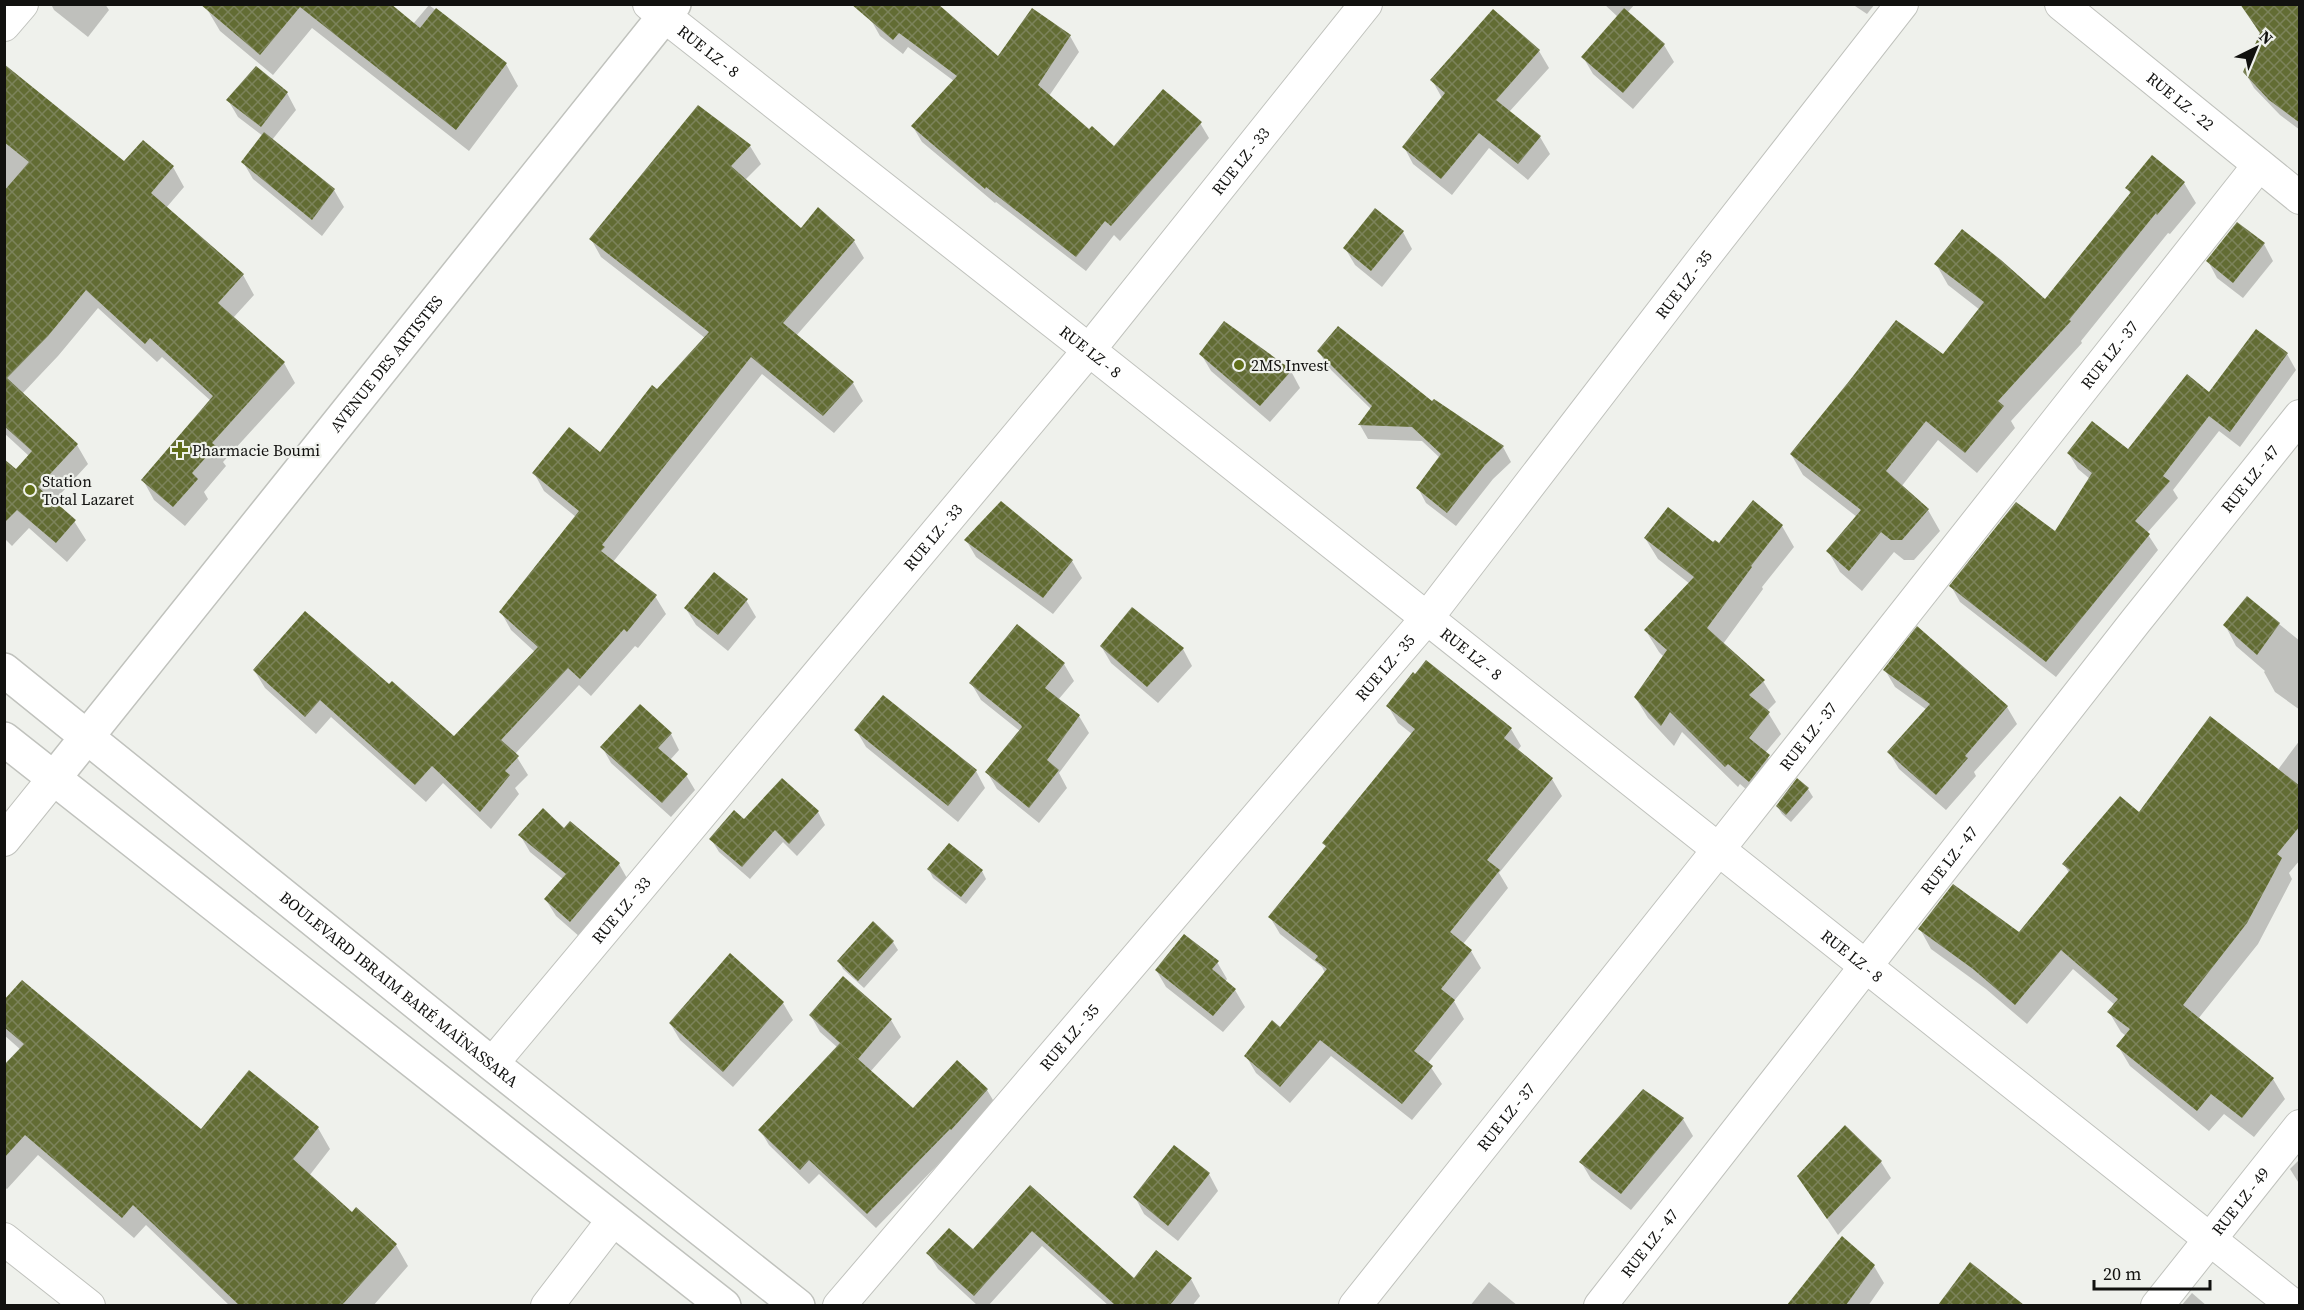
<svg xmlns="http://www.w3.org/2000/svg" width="2304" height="1310" font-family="'Source Serif 4',serif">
<defs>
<pattern id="building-cross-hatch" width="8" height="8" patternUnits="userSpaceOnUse" patternTransform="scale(1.5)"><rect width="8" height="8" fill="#626c33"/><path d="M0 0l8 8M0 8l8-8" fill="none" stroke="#7c835b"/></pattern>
</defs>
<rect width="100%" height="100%" fill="#eff1ec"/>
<g fill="#0003">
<polygon points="51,4 105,4 109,10 88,37 54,10"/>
<polygon points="389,4 413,24 429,5 506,64 518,86 469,151 312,28 273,75 220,31 207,9"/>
<polygon points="1604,4 1635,4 1627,13 1664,45 1674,62 1633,109 1593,74 1583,57 1618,17"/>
<polygon points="1852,4 1875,4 1867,14"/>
<polygon points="2300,4 2300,130 2280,115 2254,88 2245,72 2261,35 2243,7"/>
<polygon points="871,20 999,58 1070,36 1079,52 1049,96 1090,131 1114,148 1200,123 1209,138 1120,241 1114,235 1086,271 996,202 995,203 922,142 913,127 954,81 908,47 903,54 880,36"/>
<polygon points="1539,51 1549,68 1509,112 1540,137 1550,154 1528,180 1489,148 1452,195 1413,164 1404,147 1442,98 1432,80"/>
<polygon points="4,66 124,163 143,142 173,167 184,187 166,208 243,275 254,295 233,318 284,363 295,383 223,462 226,466 204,492 208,499 185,526 154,500 143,480 211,401 162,357 157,362 98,308 58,356 22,394 77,445 88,464 53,502 74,521 86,540 67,562 29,528 12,546 4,538 4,485 29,456 4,433"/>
<polygon points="287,93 296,110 272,140 334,190 344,207 322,236 253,179 243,162 263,136 238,117 228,100"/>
<polygon points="698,107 750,146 761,164 745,180 801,230 854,241 864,258 796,336 853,383 863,401 834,433 762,374 613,562 655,596 666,614 638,648 635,646 591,696 579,685 515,754 528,775 515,788 519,794 491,829 443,783 426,802 331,717 316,734 265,688 254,670 389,686 454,738 535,652 511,630 501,612 576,517 544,491 534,473 600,454 705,338 601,257 591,239"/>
<polygon points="2184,183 2196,203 2170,234 2168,233 2081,341 2082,343 2011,421 2015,428 1977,473 1938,440 1901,487 1928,510 1940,531 1914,560 1904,560 1894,552 1862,591 1840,572 1828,551 1857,517 1803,475 1791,454 1943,356 1980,310 1948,285 1936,264 2045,301 2131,195 2127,188"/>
<polygon points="1403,232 1412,249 1382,287 1355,265 1345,248"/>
<polygon points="2264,244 2273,261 2243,298 2217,278 2208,261"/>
<polygon points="2257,331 2287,354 2296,370 2240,447 2219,431 2173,490 2178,498 2147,533 2158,550 2056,677 1960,602 1951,586 2056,533 2090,479 2078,469 2069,454 2129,451 2209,394"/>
<polygon points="1319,351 1433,403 1434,401 1503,447 1511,462 1493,479 1456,526 1426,503 1418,488 1440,458 1422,441 1368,439 1360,425 1371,409 1327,366"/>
<polygon points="1201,354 1291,371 1300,388 1270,422 1211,371"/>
<polygon points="1782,526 1794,547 1762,587 1763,589 1723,644 1763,681 1776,702 1767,711 1781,734 1765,753 1781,778 1761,802 1740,784 1738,787 1682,732 1674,746 1648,718 1635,697 1664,657 1659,652 1646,631 1690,584 1658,559 1645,538 1719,545"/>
<polygon points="966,540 1072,561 1082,578 1053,614 976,557"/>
<polygon points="2247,598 2300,641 2300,710 2275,692 2264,672 2265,671 2236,646 2225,625"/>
<polygon points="746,600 756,617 728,651 696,625 686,609"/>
<polygon points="1918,629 2007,707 2017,724 1974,772 1976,776 1946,810 1899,769 1889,752 1927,710 1895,687 1885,670"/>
<polygon points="1101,646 1183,649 1192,666 1158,703 1111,663"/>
<polygon points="1427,662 1511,729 1521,746 1517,751 1552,779 1562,796 1499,873 1508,888 1463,944 1471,951 1481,968 1454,1001 1464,1019 1428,1063 1442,1084 1412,1120 1331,1056 1290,1103 1256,1073 1246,1056 1280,1029 1325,973 1322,967 1280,934 1270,917 1327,848 1324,843 1412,734 1398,723 1388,706"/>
<polygon points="1064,664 1074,681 1058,700 1079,716 1089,733 1059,773 1067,788 1039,823 997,789 987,772 1020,731 981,700 971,683"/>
<polygon points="640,706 671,734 679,750 670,760 686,775 695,790 671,817 611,763 602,747"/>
<polygon points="856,730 976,771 985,788 958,822 866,747"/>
<polygon points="2300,740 2300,860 2289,873 2292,879 2258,944 2198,1019 2273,1079 2285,1099 2254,1137 2224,1114 2209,1131 2130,1066 2118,1046 2126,1036 2121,1032 2109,1012 2115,1005 2073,969 2027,1024 1986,989 1931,949 1920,929 2019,934 2069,873 2064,864 2139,814 2277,771"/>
<polygon points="782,780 818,812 825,825 797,856 783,842 750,879 719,852 711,839 745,822"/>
<polygon points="1798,781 1808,789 1813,797 1791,822 1782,814 1777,806"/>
<polygon points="564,830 619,864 628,880 580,937 556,916 546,900 563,879 530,852 520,835"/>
<polygon points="929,870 982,871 986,879 966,904 933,878"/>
<polygon points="873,923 893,942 898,950 864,988 843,969 839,961"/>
<polygon points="1217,962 1227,979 1225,982 1235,990 1245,1007 1223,1032 1166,987 1156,970"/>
<polygon points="843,978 891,1020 901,1037 870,1072 913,1110 987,1090 996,1105 876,1228 819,1174 809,1184 769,1145 760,1130 837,1047 820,1032 811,1016"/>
<polygon points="4,1003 201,1132 249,1072 318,1128 330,1149 309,1176 352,1214 357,1209 396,1245 408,1266 373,1306 230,1306 146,1225 134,1238 38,1155 7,1189 4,1187 4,1067 21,1050 4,1035"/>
<polygon points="783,1003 793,1020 733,1087 680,1040 670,1023"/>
<polygon points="1683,1119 1693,1136 1631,1210 1591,1179 1581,1162"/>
<polygon points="2300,1159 2300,1185 2290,1169"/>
<polygon points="1881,1162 1891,1178 1838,1235 1798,1176"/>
<polygon points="1209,1174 1218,1191 1178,1241 1144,1214 1135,1197"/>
<polygon points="1030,1187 1134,1280 1191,1279 1200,1296 1192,1306 1109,1306 1042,1246 988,1306 978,1306 938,1269 928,1253 973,1251"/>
<polygon points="1842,1238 1874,1266 1884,1283 1868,1306 1789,1306"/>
<polygon points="1970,1264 2007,1294 2014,1306 1940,1306"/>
<polygon points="1489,1282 1518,1306 1470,1306"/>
<polygon points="2192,1293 2207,1306 2181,1306"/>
</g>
<g fill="url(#building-cross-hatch)">
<polygon points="200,4 391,4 420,28 436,8 507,63 456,130 300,7 260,55"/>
<polygon points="851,4 938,4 998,56 1032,8 1071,35 1038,85 1089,129 1092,126 1114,146 1163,89 1202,122 1111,226 1105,221 1076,257 986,187 985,189 911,126 957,76 899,33 893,40"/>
<polygon points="2240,4 2300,4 2300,123 2269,100 2243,72 2260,33"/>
<polygon points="1624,8 1665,44 1623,93 1581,57"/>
<polygon points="1493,9 1540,50 1496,100 1541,136 1518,164 1479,133 1441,179 1402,147 1445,93 1430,80"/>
<polygon points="4,64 124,161 143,140 174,166 151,193 244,274 218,303 285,362 212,443 216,446 192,473 198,479 173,507 141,480 213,396 150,338 145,344 86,290 48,336 7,378 78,444 38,487 76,520 56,543 17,510 4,523 4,459 16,469 32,451 4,426 4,191 29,162 4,142"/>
<polygon points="256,66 288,92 261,127 226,100"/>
<polygon points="698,105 751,145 731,166 801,228 818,207 855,240 783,323 854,382 823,416 751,357 602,545 605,547 601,551 657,595 627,632 624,629 580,679 568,668 501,740 519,756 505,771 510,775 480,812 432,766 415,785 320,700 305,717 253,670 305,611 389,684 392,681 454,736 538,647 499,612 579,511 532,473 569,427 600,452 652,385 657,389 709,332 589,239"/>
<polygon points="264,132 335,189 312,220 241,162"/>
<polygon points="2152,155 2185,182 2157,215 2156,213 2069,320 2071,321 1998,401 2004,406 1965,453 1926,421 1886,471 1929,509 1902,540 1891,540 1881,532 1849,571 1826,551 1861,510 1790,454 1850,380 1896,320 1943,354 1984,302 1934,264 1962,229 2001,260 2045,299 2131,192 2125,188"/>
<polygon points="1375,208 1404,231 1371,271 1343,248"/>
<polygon points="2237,222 2265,243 2233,283 2206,261"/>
<polygon points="1224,321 1292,370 1260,406 1199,354"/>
<polygon points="1338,326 1432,401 1434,399 1504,446 1485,465 1447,513 1416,488 1441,454 1412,427 1358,425 1372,406 1317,351"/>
<polygon points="2256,329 2288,353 2230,432 2209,416 2163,476 2170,481 2135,521 2150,534 2046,662 1949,586 2016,502 2055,531 2092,473 2067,453 2092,421 2128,449 2187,374 2209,392"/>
<polygon points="1753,500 1783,525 1751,566 1752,567 1707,628 1765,680 1749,695 1770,712 1749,738 1770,755 1749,782 1728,764 1725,767 1670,712 1661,726 1634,697 1667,650 1644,630 1694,577 1644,538 1668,507 1713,542 1715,540 1719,543"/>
<polygon points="1001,501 1073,560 1043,598 964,540"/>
<polygon points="714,572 748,599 718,635 684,608"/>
<polygon points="2247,596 2280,623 2257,655 2223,625"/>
<polygon points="1132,607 1184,648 1147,687 1100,646"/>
<polygon points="1017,624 1065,663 1045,688 1080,715 1047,760 1059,770 1029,808 985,772 1022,727 1021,725 969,683"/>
<polygon points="1917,626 2008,706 1965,756 1968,758 1936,795 1887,752 1930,704 1883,670"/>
<polygon points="1426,660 1512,728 1504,738 1553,778 1487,860 1500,870 1450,932 1472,950 1441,989 1455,1000 1414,1051 1433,1066 1402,1104 1320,1040 1280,1087 1244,1056 1272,1020 1280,1027 1327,969 1315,960 1318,956 1268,917 1326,846 1322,843 1415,729 1386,706 1413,672 1415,674"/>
<polygon points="883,695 977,770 948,806 854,730"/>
<polygon points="640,704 672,733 658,748 688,774 662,803 600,747"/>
<polygon points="2210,716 2300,786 2300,826 2277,854 2282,858 2247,923 2183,1005 2274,1078 2242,1118 2211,1094 2197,1111 2116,1046 2130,1029 2107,1012 2118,999 2061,950 2015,1005 1973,969 1918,929 1953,884 2019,932 2070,870 2062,864 2120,796 2139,812"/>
<polygon points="782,778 819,811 789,844 775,830 742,867 709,839 734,810 744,819"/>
<polygon points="1797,778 1809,788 1786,815 1776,806"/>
<polygon points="543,808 564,828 570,821 620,863 570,922 544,899 566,874 518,835"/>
<polygon points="949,843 983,870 961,897 927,869"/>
<polygon points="873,921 894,941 858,981 837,961"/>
<polygon points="1184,934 1219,961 1212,969 1236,989 1213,1016 1155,970"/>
<polygon points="730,953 784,1002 723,1072 669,1023"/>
<polygon points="843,976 892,1019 858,1059 809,1015"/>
<polygon points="22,980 201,1129 249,1070 319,1127 293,1159 352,1212 356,1207 397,1244 342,1305 239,1305 133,1205 122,1218 25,1135 4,1158 4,1065 24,1044 4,1027 4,1000"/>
<polygon points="840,1043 913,1108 957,1060 988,1089 951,1130 950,1129 867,1214 809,1160 800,1170 758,1130"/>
<polygon points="1643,1089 1684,1118 1621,1194 1579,1162"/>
<polygon points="1845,1125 1882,1161 1827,1219 1797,1176"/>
<polygon points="1174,1145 1210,1173 1168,1226 1133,1197"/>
<polygon points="1030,1185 1134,1278 1156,1250 1192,1278 1170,1305 1112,1305 1114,1304 1032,1231 974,1296 926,1253 949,1228 973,1249"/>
<polygon points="1842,1236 1875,1265 1846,1305 1787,1305"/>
<polygon points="1970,1262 2024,1305 1938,1305"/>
</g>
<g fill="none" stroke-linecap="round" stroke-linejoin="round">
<defs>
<g id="minor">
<path id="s1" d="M649,4L1089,350L2294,1306"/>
<path id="s2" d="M2061,4L2300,198"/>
<polyline points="4,25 22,4"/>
<polyline points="4,840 54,778"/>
<path id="s3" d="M492,1064L1089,350L1366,4"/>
<polyline points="4,1239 89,1306"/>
<polyline points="547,1306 613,1220"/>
<path id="s4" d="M839,1306L1427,618L1702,260L1902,4"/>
<path id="s5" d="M1355,1306L1718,850L2259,165"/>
<path id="s6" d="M1600,1306L2135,622L2300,416"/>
<path id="s7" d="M2157,1306L2300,1126"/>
</g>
<g id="tertiary">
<path id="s8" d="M54,778L674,4"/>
</g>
<g id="secondary">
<path id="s9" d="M4,670L492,1064L798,1306"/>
<polyline points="4,739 724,1306"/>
</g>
</defs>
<use href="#minor" stroke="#c0c2bd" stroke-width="34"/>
<use href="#tertiary" stroke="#c0c2bd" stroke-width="36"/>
<use href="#secondary" stroke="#c0c2bd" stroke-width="36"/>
<use href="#minor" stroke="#fff" stroke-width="32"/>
<use href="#tertiary" stroke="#fff" stroke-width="33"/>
<use href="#secondary" stroke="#fff" stroke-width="33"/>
</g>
<g fill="#616e18" stroke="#eff1ec" stroke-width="2">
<circle cx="1239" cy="365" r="6"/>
<path d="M177 441h6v6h6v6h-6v6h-6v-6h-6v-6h6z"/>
<circle cx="30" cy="490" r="6"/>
</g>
<g text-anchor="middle" stroke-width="4.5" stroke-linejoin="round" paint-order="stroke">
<g font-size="16" fill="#11110f" stroke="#eff1ec">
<text dy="6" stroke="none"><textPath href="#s1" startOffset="76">RUE LZ - 8</textPath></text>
<text dy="6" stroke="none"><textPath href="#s2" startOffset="154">RUE LZ - 22</textPath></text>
<text dy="6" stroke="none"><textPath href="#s3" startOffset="1173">RUE LZ - 33</textPath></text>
<text dy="6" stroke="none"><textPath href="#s4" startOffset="1326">RUE LZ - 35</textPath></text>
<text dy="6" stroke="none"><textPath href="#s1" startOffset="562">RUE LZ - 8</textPath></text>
<text dy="6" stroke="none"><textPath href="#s5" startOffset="1214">RUE LZ - 37</textPath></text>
<text dy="6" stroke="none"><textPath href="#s8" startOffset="531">AVENUE DES ARTISTES</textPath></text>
<text dy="6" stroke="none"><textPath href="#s6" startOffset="1052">RUE LZ - 47</textPath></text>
<text dy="6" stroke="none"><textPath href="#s3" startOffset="687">RUE LZ - 33</textPath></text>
<text dy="6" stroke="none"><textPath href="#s1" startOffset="1048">RUE LZ - 8</textPath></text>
<text dy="6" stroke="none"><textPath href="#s4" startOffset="840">RUE LZ - 35</textPath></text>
<text dy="6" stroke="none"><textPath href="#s5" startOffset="728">RUE LZ - 37</textPath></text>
<text dy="6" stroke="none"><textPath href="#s6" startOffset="566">RUE LZ - 47</textPath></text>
<text dy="6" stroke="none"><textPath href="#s3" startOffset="201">RUE LZ - 33</textPath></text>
<text dy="6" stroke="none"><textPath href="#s1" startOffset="1534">RUE LZ - 8</textPath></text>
<text dy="6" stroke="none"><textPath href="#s9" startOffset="508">BOULEVARD IBRAIM BARÉ MAÏNASSARA</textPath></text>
<text dy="6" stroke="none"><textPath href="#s4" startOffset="354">RUE LZ - 35</textPath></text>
<text dy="6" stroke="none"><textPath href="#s5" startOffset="242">RUE LZ - 37</textPath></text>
<text dy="6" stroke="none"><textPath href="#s7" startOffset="134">RUE LZ - 49</textPath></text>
<text dy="6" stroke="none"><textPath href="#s6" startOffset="80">RUE LZ - 47</textPath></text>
</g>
<g font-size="16" fill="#11110f" stroke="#eff1ec" text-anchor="start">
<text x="1251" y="371">2MS Invest</text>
<text x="192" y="456">Pharmacie Boumi</text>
<text x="42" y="487">Station<tspan x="42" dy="18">Total Lazaret</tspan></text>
</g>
</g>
<rect width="2304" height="1310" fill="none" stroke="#11110f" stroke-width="12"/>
<g transform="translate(2256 48) rotate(43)" stroke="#eff1ec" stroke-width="4.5" paint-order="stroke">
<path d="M0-4.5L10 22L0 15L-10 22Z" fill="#11110f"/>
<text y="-9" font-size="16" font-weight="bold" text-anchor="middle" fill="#11110f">N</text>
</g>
<path d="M2094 1280v9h116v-9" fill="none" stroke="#11110f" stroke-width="3"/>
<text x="2103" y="1280" font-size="18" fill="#11110f" stroke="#eff1ec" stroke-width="4.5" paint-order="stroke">20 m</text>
</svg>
